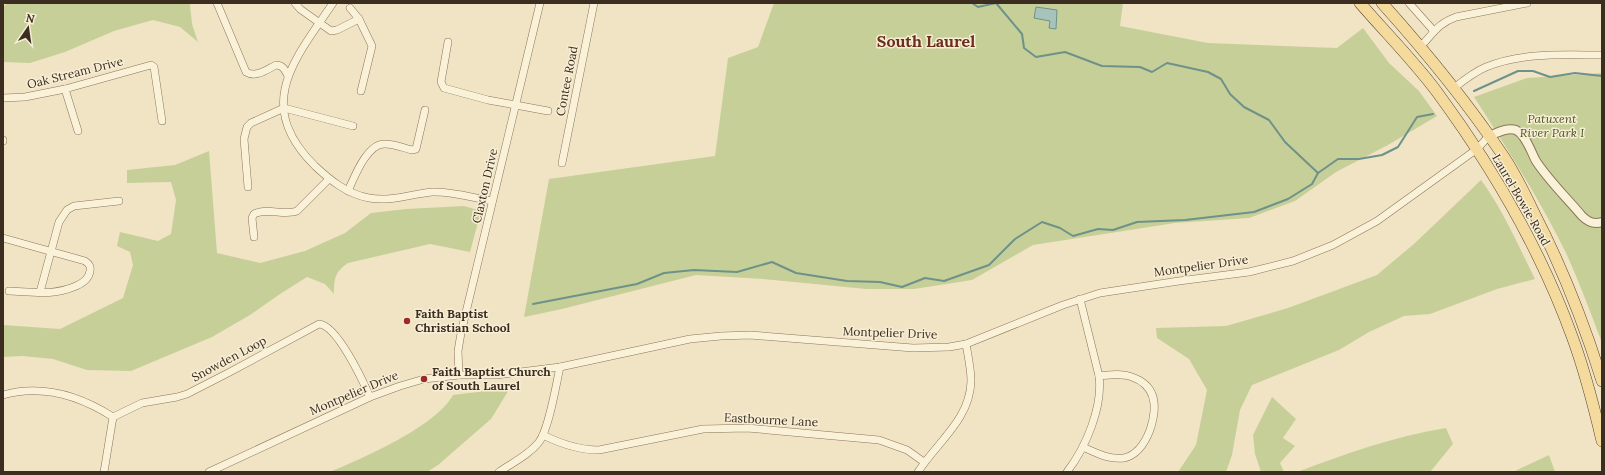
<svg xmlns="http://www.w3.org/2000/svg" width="1605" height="475" font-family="Lora,serif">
<rect width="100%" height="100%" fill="#f0e4c5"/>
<g fill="#c7cf98">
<polygon points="7,3 192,3 190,5 192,24 198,42 180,27 153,20 114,31 65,52 30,63 3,62 3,7"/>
<polygon points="774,3 1123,3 1120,26 1208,43 1337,48 1363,28 1389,63 1419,91 1437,116 1388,145 1336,172 1295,201 1249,218 1175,223 1033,245 972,280 914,289 866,289 763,279 696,275 562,309 524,317 549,179 715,156 728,58 758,47"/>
<path d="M1602,73V343C1591,314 1580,284 1567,255C1540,200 1507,148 1474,97L1527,78Z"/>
<path d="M209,151L217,253L260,263L305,251L345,233L371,213L406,209L464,206L481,211L470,252L430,244L348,263C335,272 334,278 334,294L325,284L307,277L280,294L250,315L212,337L131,371L87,370L53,359L22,356L3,357V325L60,329L123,298L133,265L130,252L117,246L120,232L158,241L171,234L176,200L171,182L127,183V170L175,165Z"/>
<path d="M1481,180C1503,210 1518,245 1535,279L1497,289L1430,314L1404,316L1369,332L1339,350L1252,385L1240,410L1232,455L1226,472H1178L1196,445L1207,390L1189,359L1157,338L1156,328L1226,326L1288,308L1377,275L1415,243Z"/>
<path d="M510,388L491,419L438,465L427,472H330C365,457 435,427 453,395Z"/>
<polygon points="1272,397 1296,419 1283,438 1295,446 1280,463 1284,472 1261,472 1255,454 1253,435"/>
<path d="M1446,428L1453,444L1430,472H1297C1345,454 1395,436 1446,428Z"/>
<polygon points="1549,455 1555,472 1513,472"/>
</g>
<polygon fill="#a7c3bb" stroke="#6d9289" points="1036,7 1057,10 1056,29 1049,28 1050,21 1034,18"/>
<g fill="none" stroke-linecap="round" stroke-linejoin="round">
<g stroke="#6d9289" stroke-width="2">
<polyline points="972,3 978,7 996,3 1022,34 1024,48 1036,57 1065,52 1102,66 1140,67 1152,72 1167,63 1208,72 1221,79 1230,94 1244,107 1269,120 1285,142 1318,173 1338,159 1359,159 1382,155 1398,147 1417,117 1433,114"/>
<polyline points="1474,91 1518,71 1533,71 1550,77 1575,73 1602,76"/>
<polyline points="533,304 637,284 664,273 694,270 737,272 772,262 796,273 847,281 880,282 902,287 925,278 944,281 989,265 1015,239 1042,222 1060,228 1073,236 1098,229 1113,230 1137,222 1185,220 1254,212 1288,199 1312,184 1318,173"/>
</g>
<defs>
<g id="minor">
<path d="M217,3L246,72C256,78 266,70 276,65C283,65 285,70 288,76"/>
<polyline points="295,3 300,9 331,31 337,30 359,19"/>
<path d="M333,3C295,59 253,105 315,166C330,180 347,194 369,198C390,202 411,194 432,192C452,191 473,198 492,201"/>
<polyline points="1409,3 1433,30"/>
<polyline points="350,8 359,19 372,46 361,91"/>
<polyline points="448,42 441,82 444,88 488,100 548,111"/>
<path d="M1421,46C1434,33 1437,24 1456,17L1527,3"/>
<path d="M1454,88C1464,80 1474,72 1486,67C1522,52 1564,55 1602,55"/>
<polyline points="65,89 78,131"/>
<polyline points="3,98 25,97 65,89 151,65 154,67 162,121"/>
<polyline points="3,140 3,141"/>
<polyline points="562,163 594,3"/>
<polyline points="248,187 244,139 247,127 251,123 284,108 353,126"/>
<path d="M348,191C354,178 367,143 385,144C394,144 404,148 412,150L416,149L425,110"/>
<path d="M254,237L252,218L254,214C267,207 284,216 297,211L329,179"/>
<path d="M3,238L85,261C89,264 91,266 90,271C89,279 83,283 76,286C53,296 33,292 9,291"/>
<polyline points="40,292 59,222 67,210 74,206 119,201"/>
<polyline points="459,375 458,351 461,333 540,3"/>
<path d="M3,395C42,384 80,396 113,417"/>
<path d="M113,417L142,403L177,397L187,394L228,373L319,324C337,325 363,381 370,397"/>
<path d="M543,435C561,444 578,450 599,450L703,429L747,428L879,440L907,450L924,462"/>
<path d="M1083,447C1096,453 1109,460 1124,458C1138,455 1145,443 1150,430C1157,409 1158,386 1132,377C1122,373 1110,375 1099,376"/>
<polyline points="104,472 113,417"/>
<polyline points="209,472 370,397 400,386 424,379 459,375 496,375 560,367 690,339 721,336 750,335 913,348 949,347 966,344 1063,305 1100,293 1179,281 1249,272 1293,261 1333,245 1377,221 1477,149 1489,136"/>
<path d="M499,472C512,463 529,455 539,442C549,429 556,385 560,367"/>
<path d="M918,472C937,442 970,420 971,381C971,369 968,356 966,344"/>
<path d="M1067,472C1086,447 1103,407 1099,376L1080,299"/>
</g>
<path id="tertiary" d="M1489,136C1497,133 1507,127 1516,130C1526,135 1531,152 1536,161C1549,181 1567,198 1582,216C1588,222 1594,225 1602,222"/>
<g id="primary">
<path d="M1360,3C1385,32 1414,61 1437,92C1493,168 1541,250 1573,339C1585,372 1594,407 1602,441"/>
<path d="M1382,3C1426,52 1467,102 1504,157C1516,175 1525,194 1534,213C1562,267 1584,323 1602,381"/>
</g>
</defs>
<use href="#minor" stroke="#8c755a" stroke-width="8"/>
<use href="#tertiary" stroke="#8c755a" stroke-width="10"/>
<use href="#primary" stroke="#59432e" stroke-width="12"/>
<use href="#minor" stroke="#faf1d9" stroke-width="7"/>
<use href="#tertiary" stroke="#faf1d9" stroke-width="8"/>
<use href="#primary" stroke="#f4da9c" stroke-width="11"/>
</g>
<g fill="#9d2928" stroke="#f7eed5" stroke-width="1.5">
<circle cx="407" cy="321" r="4"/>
<circle cx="424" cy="379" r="4"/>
</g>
<g text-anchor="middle" stroke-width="3" stroke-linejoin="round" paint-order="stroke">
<g font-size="12" fill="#3b2d1f" stroke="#f7eed5">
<text transform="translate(75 73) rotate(-14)" y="4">Oak Stream Drive</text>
<text transform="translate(567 81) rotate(-79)" y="4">Contee Road</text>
<text transform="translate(485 186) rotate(-77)" y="4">Claxton Drive</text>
<text transform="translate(1521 200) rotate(60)" y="4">Laurel Bowie Road</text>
<text transform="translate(1201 266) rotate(-8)" y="4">Montpelier Drive</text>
<text transform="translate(890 333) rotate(2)" y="4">Montpelier Drive</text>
<text transform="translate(229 359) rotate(-28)" y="4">Snowden Loop</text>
<text transform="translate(354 393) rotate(-23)" y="4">Montpelier Drive</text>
<text transform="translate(771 420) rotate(3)" y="4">Eastbourne Lane</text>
</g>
<g font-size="12" font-style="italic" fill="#4a5824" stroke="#f7eed5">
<text x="1552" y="123">Patuxent<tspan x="1552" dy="14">River Park I</tspan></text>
</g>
<g font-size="12" font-weight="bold" fill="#3b2d1f" stroke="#f7eed5" text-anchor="start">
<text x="415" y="318">Faith Baptist<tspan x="415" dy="14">Christian School</tspan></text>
<text x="432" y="376">Faith Baptist Church<tspan x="432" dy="14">of South Laurel</tspan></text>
</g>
<g font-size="16" font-weight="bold" fill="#692e1c" stroke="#f7eed5">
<text x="926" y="47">South Laurel</text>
</g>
</g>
<rect width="1605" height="475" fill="none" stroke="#3b2d1f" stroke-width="8"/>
<g transform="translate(28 28) rotate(13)" stroke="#f7eed5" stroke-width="3" paint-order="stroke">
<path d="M0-3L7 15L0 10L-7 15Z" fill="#3b2d1f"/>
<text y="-6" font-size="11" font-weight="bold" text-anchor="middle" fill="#3b2d1f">N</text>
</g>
</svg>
